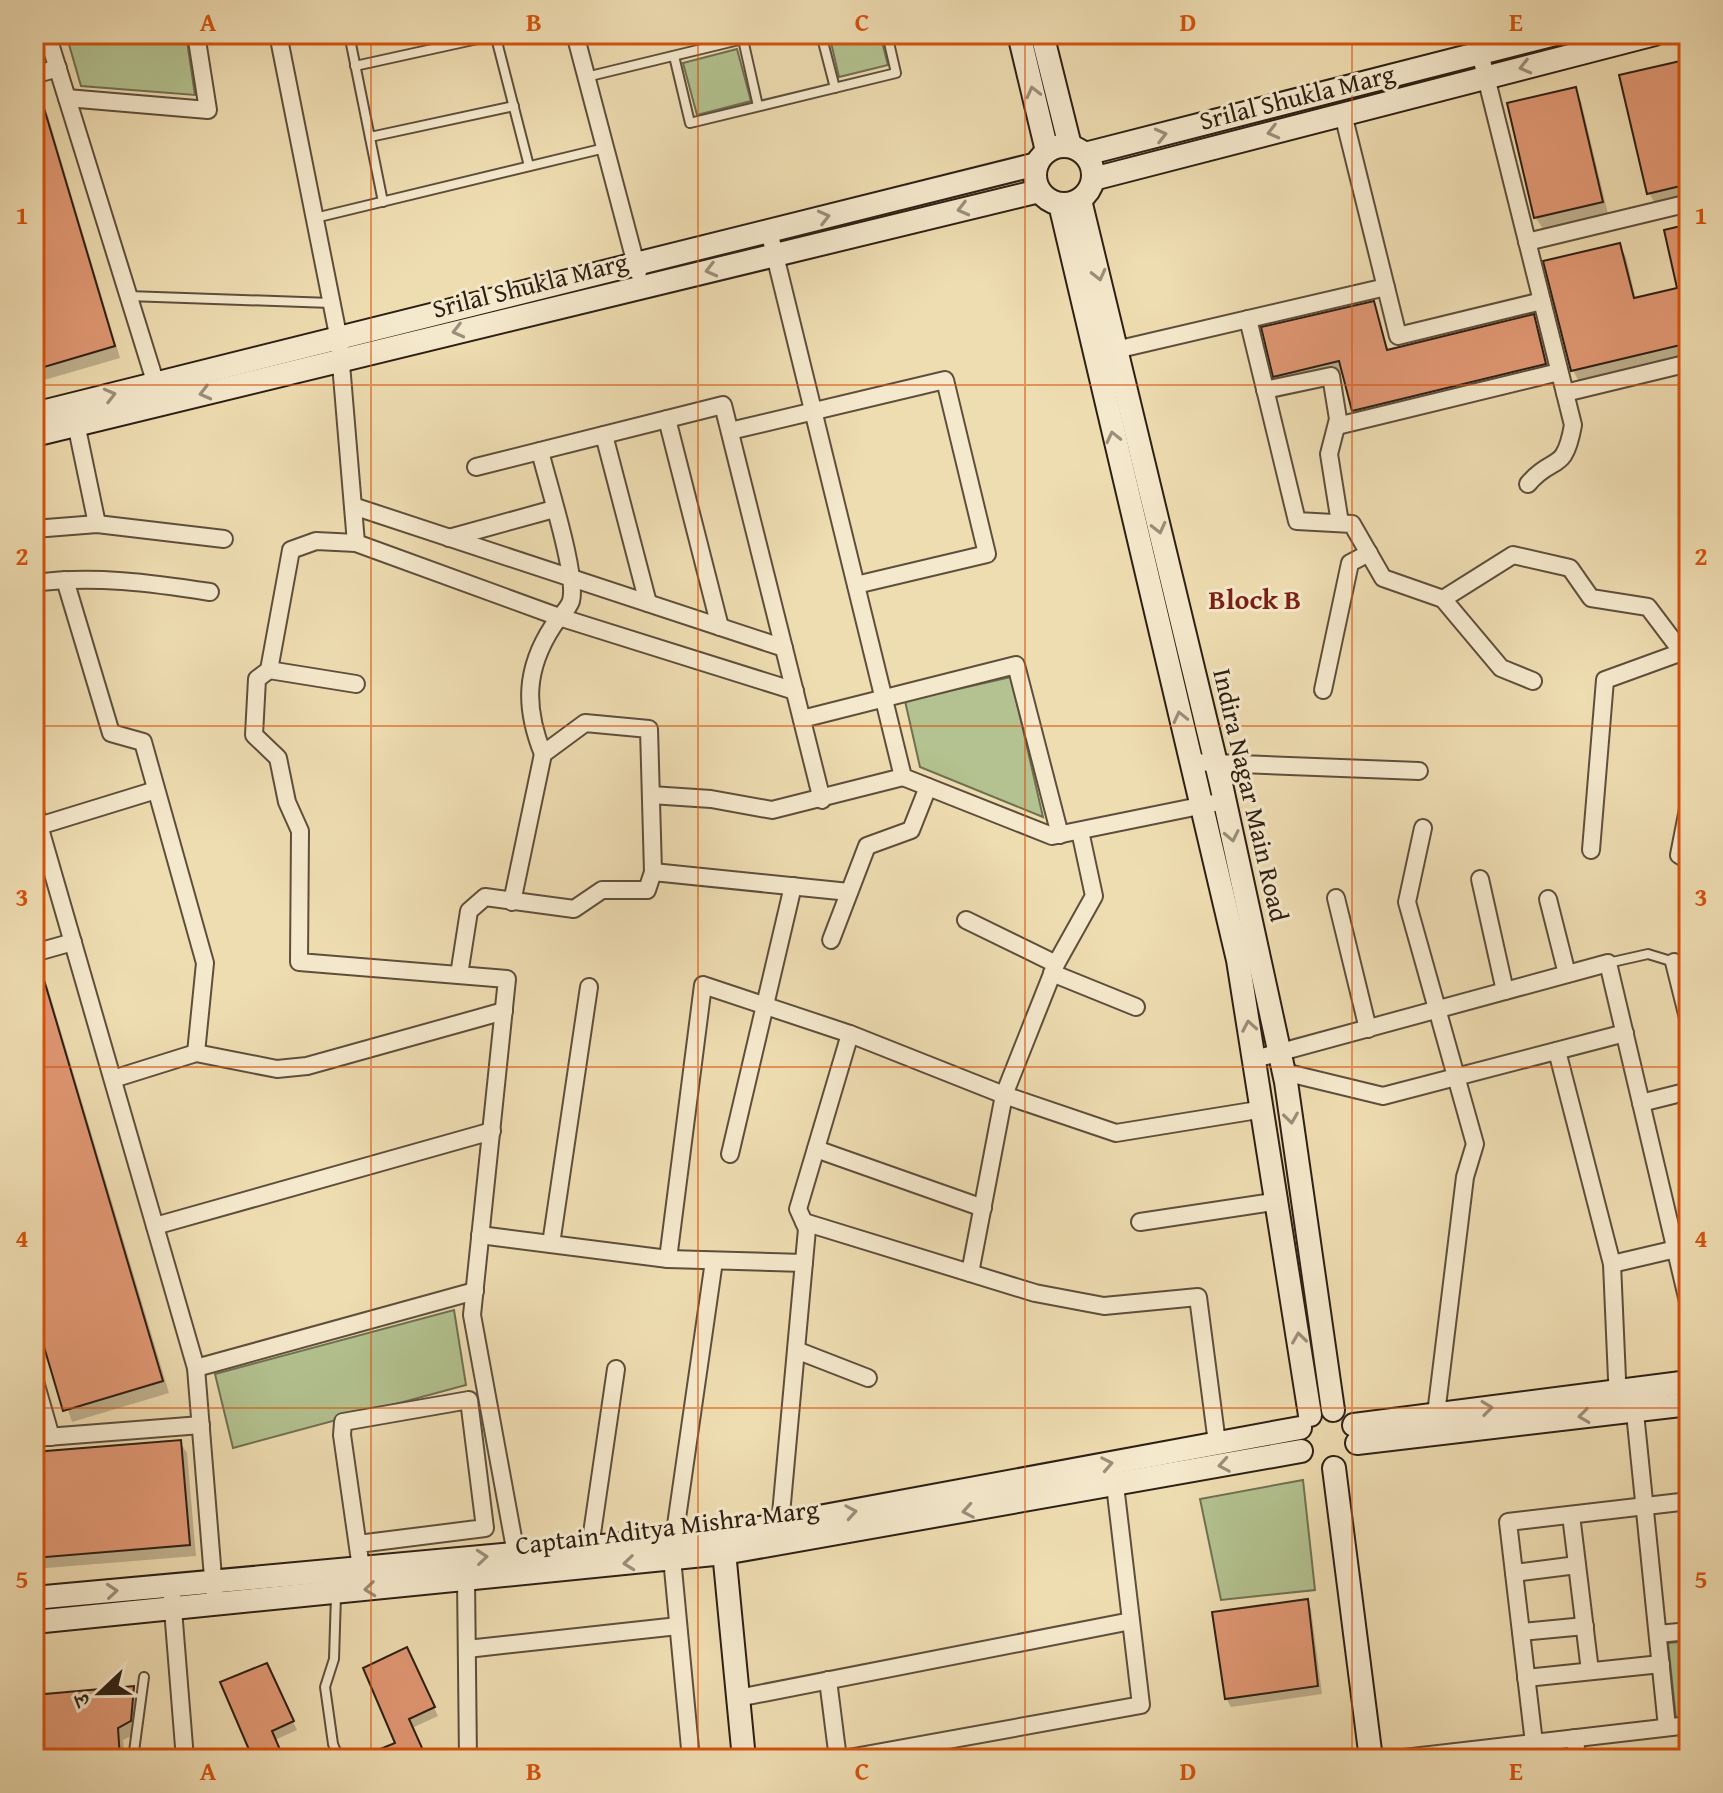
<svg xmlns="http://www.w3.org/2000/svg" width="1723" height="1793" font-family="'Gentium Book Plus','Noto Serif Devanagari',serif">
<rect width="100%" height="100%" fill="#efddb2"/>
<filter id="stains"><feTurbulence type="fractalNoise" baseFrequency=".0025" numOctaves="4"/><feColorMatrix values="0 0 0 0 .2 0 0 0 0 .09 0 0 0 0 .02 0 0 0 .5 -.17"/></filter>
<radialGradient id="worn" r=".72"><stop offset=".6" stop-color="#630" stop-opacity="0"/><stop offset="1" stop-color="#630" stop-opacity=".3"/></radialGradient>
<g fill="#b3c290" stroke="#707052" stroke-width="2">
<polygon points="66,34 186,34 195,95 81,86"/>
<polygon points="829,34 880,34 888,65 839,77"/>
<polygon points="737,49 751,101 697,115 683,63"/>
<polygon points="1011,677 1043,817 920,767 905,701"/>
<polygon points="454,1310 466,1385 233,1448 215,1374"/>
<polygon points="1303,1480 1315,1590 1221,1600 1200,1499"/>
<polygon points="1689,1641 1689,1718 1676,1719 1668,1643"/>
</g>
<g fill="#0003">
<polygon points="34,43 42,68 34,70"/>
<polygon points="1689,61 1689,197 1656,205 1649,193"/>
<polygon points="1575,89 1581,101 1608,214 1543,229 1536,218 1510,105"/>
<polygon points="41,105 48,116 120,358 34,383 34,107"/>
<polygon points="1689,226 1689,356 1579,382 1573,370 1619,245 1626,257 1636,300 1680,289"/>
<polygon points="1373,303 1389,352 1533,317 1540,328 1552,376 1360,422 1344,373 1282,388 1275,376"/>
<polygon points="42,976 48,988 169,1393 72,1422 34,1306 34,978"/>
<polygon points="180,1442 187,1453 196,1556 34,1569 34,1454"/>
<polygon points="1306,1601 1311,1609 1322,1694 1231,1707 1226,1698"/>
<polygon points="411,1658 438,1716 412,1728 426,1759 373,1759 397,1744"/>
<polygon points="271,1674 297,1730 275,1740 283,1759 241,1759 253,1754"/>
<polygon points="133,1688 139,1699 137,1733 123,1740 125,1759 34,1759 34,1697"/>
</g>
<g fill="#e19874" stroke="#2d1f14" stroke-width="2">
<polygon points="1689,59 1689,184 1647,194 1619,75"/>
<polygon points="1576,87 1603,202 1534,218 1507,103"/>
<polygon points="38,88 115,346 34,370 34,89"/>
<polygon points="1689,224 1689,343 1571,371 1543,261 1620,243 1634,298 1677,288 1664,230"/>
<polygon points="1374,301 1387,350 1534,314 1546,364 1352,411 1339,361 1273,377 1261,327"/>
<polygon points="39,963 163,1381 63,1411 34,1313 34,964"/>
<polygon points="181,1440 190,1545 34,1558 34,1452"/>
<polygon points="1308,1599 1318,1686 1225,1699 1212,1612"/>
<polygon points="407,1647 435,1707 409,1719 427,1759 356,1759 395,1743 363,1668"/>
<polygon points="267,1663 294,1721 272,1731 284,1759 253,1759 220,1682"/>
<polygon points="134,1686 131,1721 118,1728 120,1759 34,1759 34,1695"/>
</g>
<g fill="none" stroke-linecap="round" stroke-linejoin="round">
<defs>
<g id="lane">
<polyline points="349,34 383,202"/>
<polyline points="495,34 529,166"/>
<polyline points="821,34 835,88"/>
<polyline points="742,35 758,106"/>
<polyline points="674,56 690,123 896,73 887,34"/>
<polyline points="355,66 496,35"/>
<polyline points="586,77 743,39"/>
<polyline points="370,137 514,106"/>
<polyline points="315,218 605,148"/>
<polyline points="128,296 331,303"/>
<polyline points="1608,963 1648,954 1674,962 1689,959"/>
<polyline points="336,1595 334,1659 325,1687 333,1744 339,1759"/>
<polyline points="133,1759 144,1677"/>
</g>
<g id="street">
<polyline points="47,34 159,394"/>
<polyline points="278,34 339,340 356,543"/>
<polyline points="575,34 638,272"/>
<path d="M1480,53L1573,425C1564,475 1553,454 1528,484"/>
<polyline points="34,75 58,68"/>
<polyline points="67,98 208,110 196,34"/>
<polyline points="1343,114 1398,336 1542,301"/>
<polyline points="769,231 903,777 1052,836 1224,801"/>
<polyline points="1527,242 1689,203"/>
<polyline points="1248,319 1297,521 1352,524 1383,578 1443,599 1501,668 1533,681"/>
<polyline points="1107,352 1386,287"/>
<polyline points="1265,390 1331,376 1338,419 1329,454 1340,523"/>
<polyline points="1565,393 1689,363"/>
<polyline points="74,414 97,524"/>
<polyline points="667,419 720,627"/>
<polyline points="1337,426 1559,372"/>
<polyline points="730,431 945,380 987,554 856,585"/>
<polyline points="604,435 648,603"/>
<path d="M540,451C547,481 578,576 571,601C568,610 558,618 553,626C525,669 524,707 543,754"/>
<polyline points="476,467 723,405 822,800"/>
<polyline points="353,506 784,648"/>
<polyline points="34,529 97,524 224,539"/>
<polyline points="449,538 554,509"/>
<polyline points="65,580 111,733 143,742 205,963 196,1053"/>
<path d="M34,583C93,575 152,583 210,592"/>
<polyline points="1443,599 1513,555 1570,568 1591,598 1648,607 1682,652"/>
<polyline points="269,670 356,684"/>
<polyline points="1323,690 1350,563 1369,553"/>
<polyline points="802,719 1016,665 1060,835"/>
<polyline points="1190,762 1419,771"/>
<polyline points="651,795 711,799 772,810 903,777"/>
<polyline points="1689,804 1679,855 1689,861"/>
<polyline points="34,808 196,1368 214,1590"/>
<polyline points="39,826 156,790"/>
<polyline points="1423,828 1407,902 1475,1144 1465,1177 1436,1414"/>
<polyline points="1591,850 1605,680 1682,652 1689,656"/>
<polyline points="653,872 849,892"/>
<polyline points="1480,879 1505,991"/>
<polyline points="1336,898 1368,1029"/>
<polyline points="1548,899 1567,974"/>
<polyline points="966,920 1056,964"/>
<polyline points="831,940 867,846 911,830 928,787"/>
<polyline points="34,953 73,942"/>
<polyline points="1674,962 1689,1022"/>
<polyline points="1052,973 1136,1007"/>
<polyline points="459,975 469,911 485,897 574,909 602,890 647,890 653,872 649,729 585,723 543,754 512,902"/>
<polyline points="1557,1051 1612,1264 1618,1402"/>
<polyline points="1255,1059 1608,963 1689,1306"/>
<polyline points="1284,1072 1383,1096 1625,1033"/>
<polyline points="113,1079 196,1053 277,1069 307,1066 504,1011"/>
<polyline points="1641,1103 1689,1091"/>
<polyline points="816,1149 983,1208"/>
<polyline points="730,1154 793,886"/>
<polyline points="804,1222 1035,1293 1104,1306 1198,1297 1217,1443"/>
<polyline points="1140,1222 1279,1201"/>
<polyline points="155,1226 492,1131"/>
<polyline points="480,1235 668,1259 804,1263"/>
<polyline points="551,1244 589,987"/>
<polyline points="668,1259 703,985 850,1034 1004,1095 1116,1133 1264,1109"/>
<polyline points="1612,1264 1676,1249"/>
<polyline points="970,1273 1004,1095 1056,964 1094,896 1080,831"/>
<polyline points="796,1350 868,1378"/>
<polyline points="196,1368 475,1291"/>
<polyline points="34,1378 51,1437"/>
<polyline points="1634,1403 1667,1727"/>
<polyline points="34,1438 201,1425"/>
<polyline points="1571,1515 1590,1671"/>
<polyline points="780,1525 807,1229 798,1209 850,1034"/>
<polyline points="674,1539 714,1261"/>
<polyline points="358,1544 485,1528 469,1400 343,1422 342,1435 361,1568"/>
<polyline points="590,1547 616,1369"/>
<polyline points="516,1554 472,1315 507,979 299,962 300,831 287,802 278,758 254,735 257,679 269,670 291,550 316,541 356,543 559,617 795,691"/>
<polyline points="672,1558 691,1759"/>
<polyline points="1514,1573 1577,1565"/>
<polyline points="466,1579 468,1759"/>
<polyline points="172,1597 185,1759"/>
<polyline points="1521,1632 1585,1626"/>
<polyline points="1658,1634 1689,1631"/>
<polyline points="467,1649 678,1626"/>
<polyline points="1526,1678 1661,1664"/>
<polyline points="828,1680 838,1759"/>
<polyline points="738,1698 1131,1621"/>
<polyline points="1575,1738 1577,1759"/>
<polyline points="1534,1743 1508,1522 1689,1501"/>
<polyline points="843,1759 1141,1705 1115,1485"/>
<polyline points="1395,1759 1689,1725"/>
</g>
<g id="secondary">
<polyline points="1019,34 1047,151"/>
<polyline points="1042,34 1070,146"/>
<circle cx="1064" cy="175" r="29"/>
<polyline points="1085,154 1555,34"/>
<polyline points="1093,179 1655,34"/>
<polyline points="1080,200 1221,784 1286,1082 1333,1410"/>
<polyline points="1060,204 1238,960 1310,1415"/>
<polyline points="34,414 1037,164"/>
<polyline points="34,435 1039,191"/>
<polyline points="1354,1425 1689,1382"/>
<polyline points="1357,1443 1689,1404"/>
<polyline points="1334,1468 1371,1759"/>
<polyline points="723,1541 744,1759"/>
<polyline points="34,1598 722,1535 1300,1428"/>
<polyline points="34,1622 724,1553 1301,1451"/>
</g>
</defs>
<use href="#lane" stroke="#5e4e3c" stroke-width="12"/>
<use href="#street" stroke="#5e4e3c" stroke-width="20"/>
<use href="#secondary" stroke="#2d1f14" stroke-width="26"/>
<use href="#lane" stroke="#f5e9cd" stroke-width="8"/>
<use href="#street" stroke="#f5e9cd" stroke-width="16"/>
<use href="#secondary" stroke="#f5e9cd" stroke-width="22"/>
</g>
<defs><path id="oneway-chevron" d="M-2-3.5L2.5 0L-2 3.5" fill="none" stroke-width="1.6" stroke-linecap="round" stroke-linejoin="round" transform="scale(2)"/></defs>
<g stroke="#9b8e7a">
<use href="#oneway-chevron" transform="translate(1525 67) rotate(166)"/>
<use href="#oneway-chevron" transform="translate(1033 92) rotate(-104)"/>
<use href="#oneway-chevron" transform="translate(1273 132) rotate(166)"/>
<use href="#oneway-chevron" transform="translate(1161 135) rotate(-14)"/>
<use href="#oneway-chevron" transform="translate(963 209) rotate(166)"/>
<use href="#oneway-chevron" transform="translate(824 217) rotate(-14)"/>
<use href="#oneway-chevron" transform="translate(711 270) rotate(166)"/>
<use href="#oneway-chevron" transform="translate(1099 275) rotate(76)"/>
<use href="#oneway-chevron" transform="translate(458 331) rotate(166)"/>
<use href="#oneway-chevron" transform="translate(205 393) rotate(166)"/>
<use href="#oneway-chevron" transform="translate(110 395) rotate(-14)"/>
<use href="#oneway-chevron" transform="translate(1113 437) rotate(-103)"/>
<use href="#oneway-chevron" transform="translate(1159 528) rotate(76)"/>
<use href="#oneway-chevron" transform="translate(1180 717) rotate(-103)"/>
<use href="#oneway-chevron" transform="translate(1232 836) rotate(78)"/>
<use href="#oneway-chevron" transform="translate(1249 1026) rotate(-100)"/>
<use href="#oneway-chevron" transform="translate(1291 1118) rotate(82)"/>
<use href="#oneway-chevron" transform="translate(1299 1338) rotate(-98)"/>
<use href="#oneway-chevron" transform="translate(1487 1408) rotate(-7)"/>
<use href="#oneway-chevron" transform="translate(1584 1416) rotate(173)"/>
<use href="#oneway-chevron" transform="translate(1107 1464) rotate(-11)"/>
<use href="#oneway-chevron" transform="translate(1224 1465) rotate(170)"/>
<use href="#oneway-chevron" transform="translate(968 1511) rotate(170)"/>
<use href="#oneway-chevron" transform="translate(851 1512) rotate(-10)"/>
<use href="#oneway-chevron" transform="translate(482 1557) rotate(-5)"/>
<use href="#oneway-chevron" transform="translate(629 1563) rotate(174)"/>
<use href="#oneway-chevron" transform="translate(370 1589) rotate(174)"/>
<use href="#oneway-chevron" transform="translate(112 1591) rotate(-5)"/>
</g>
<path fill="none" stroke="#d5530d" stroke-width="2" stroke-opacity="0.55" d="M371,34V1759M698,34V1759M1025,34V1759M1352,34V1759M34,385H1689M34,726H1689M34,1067H1689M34,1408H1689"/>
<g text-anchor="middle" stroke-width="6" stroke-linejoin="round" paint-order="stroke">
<g font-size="26" fill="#2d1f14" stroke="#f5e9cd">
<text transform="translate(1297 97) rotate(-14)" y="9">Srilal Shukla Marg</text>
<text transform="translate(530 285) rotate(-14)" y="9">Srilal Shukla Marg</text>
<text transform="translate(1251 795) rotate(77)" y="9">Indira Nagar Main Road</text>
<text transform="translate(667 1527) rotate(-7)" y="9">Captain Aditya Mishra Marg</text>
</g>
<g font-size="28" font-weight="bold" fill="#7a1f14" stroke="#f5e9cd">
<text x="1255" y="609">Block B</text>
</g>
</g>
<rect width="1723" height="1793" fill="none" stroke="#efddb2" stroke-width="88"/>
<g transform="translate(100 1693) rotate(248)" stroke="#f5e9cd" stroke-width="6" paint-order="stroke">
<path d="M0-6L14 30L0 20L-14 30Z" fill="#2d1f14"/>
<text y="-12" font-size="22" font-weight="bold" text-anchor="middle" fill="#2d1f14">उ</text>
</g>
<rect x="44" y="44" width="1635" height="1705" fill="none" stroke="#d5530d" stroke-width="3"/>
<g font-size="26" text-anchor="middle" font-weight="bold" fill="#d5530d">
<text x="208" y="31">A</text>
<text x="534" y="31">B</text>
<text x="862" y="31">C</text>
<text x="1188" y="31">D</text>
<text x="1516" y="31">E</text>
<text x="22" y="224">1</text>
<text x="1701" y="224">1</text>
<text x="22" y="565">2</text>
<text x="1701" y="565">2</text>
<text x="22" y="906">3</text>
<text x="1701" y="906">3</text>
<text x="22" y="1247">4</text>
<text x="1701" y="1247">4</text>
<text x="22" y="1588">5</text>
<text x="1701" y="1588">5</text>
<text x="208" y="1780">A</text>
<text x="534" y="1780">B</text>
<text x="862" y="1780">C</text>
<text x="1188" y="1780">D</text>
<text x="1516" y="1780">E</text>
</g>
<rect width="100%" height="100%" filter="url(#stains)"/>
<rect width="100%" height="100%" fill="url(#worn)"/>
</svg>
